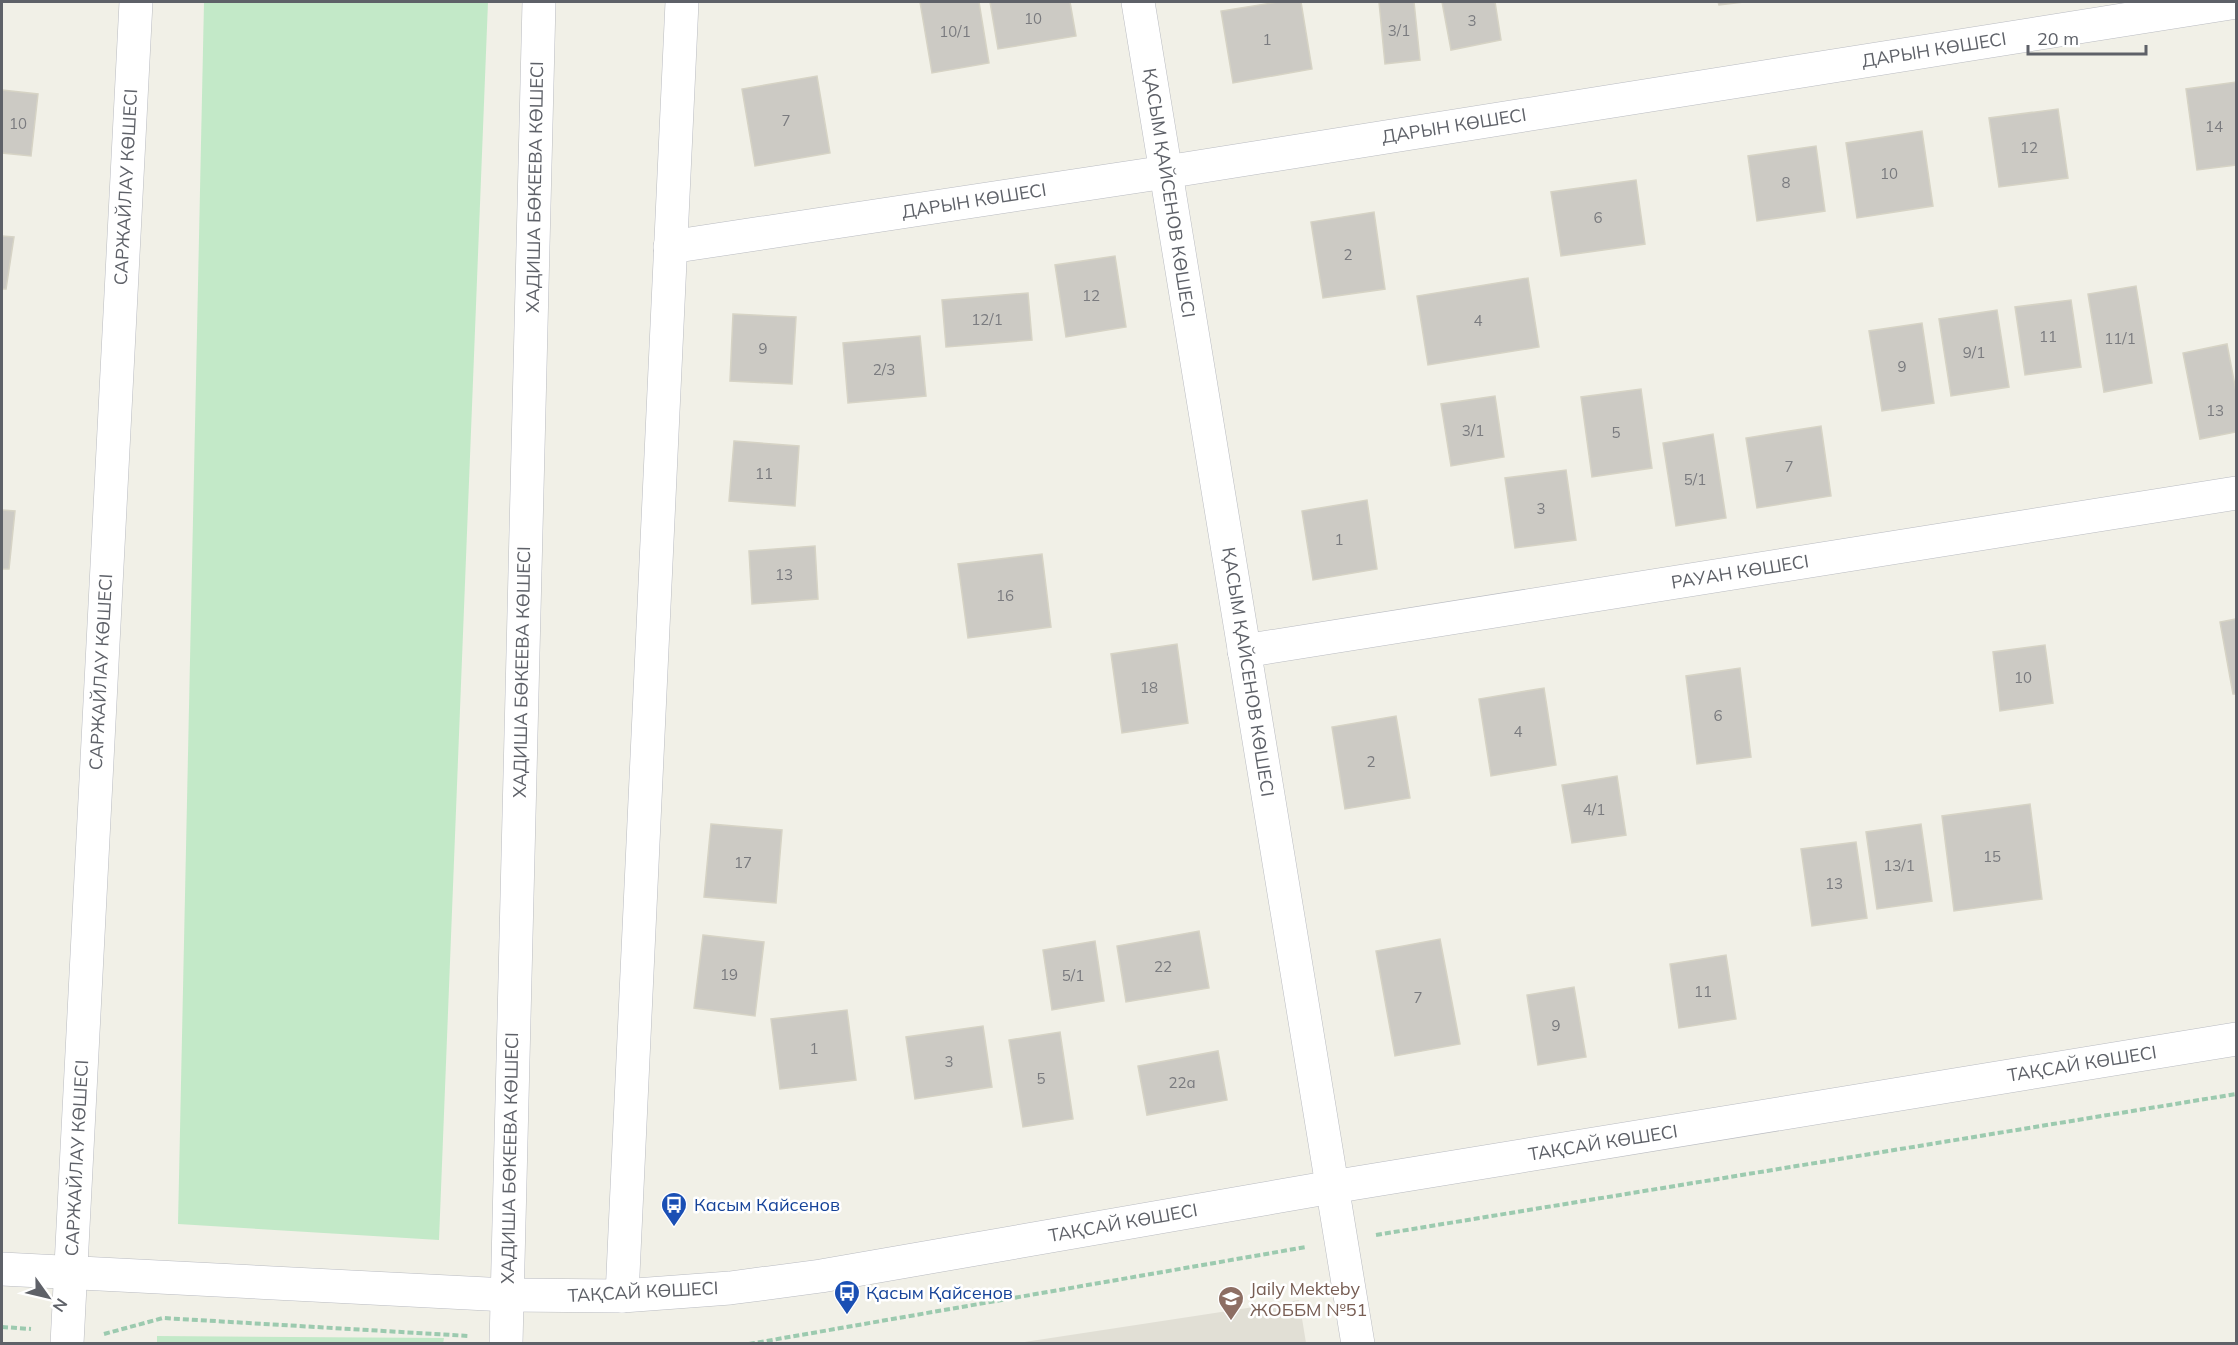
<svg xmlns="http://www.w3.org/2000/svg" width="2238" height="1345" font-family="Mulish,sans-serif">
<rect width="100%" height="100%" fill="#f1f0e7"/>
<polygon fill="#e1dfd5" points="1299,1300 1306,1343 1018,1343"/>
<g fill="#c3e9c8">
<polygon points="204,2 488,2 439,1240 178,1224"/>
<polygon points="157,1336 444,1338 443,1344 157,1344"/>
</g>
<g fill="#cccac4" stroke="#d6d3c5" stroke-width="1.5">
<polygon points="920,2 979,2 989,63 932,73"/>
<polygon points="990,2 1070,2 1076,36 998,49"/>
<polygon points="1278,2 1301,2 1312,69 1233,83 1221,11"/>
<polygon points="1379,2 1414,2 1420,60 1385,64"/>
<polygon points="1442,2 1495,2 1501,40 1451,50"/>
<polygon points="1718,2 1744,2 1719,5"/>
<polygon points="817,76 830,153 755,166 742,89"/>
<polygon points="2236,82 2236,165 2197,170 2186,89"/>
<polygon points="2,90 38,94 31,156 2,153"/>
<polygon points="2058,109 2068,178 1999,187 1989,118"/>
<polygon points="1922,131 1933,206 1857,218 1846,143"/>
<polygon points="1816,146 1825,211 1757,221 1748,156"/>
<polygon points="1636,180 1645,244 1561,256 1551,192"/>
<polygon points="1374,212 1385,289 1323,298 1311,222"/>
<polygon points="2,236 14,237 6,289 2,289"/>
<polygon points="1115,256 1126,327 1066,337 1055,265"/>
<polygon points="1528,278 1539,347 1428,365 1417,296"/>
<polygon points="2136,286 2152,383 2104,392 2088,294"/>
<polygon points="1028,293 1032,340 946,347 942,300"/>
<polygon points="2071,300 2081,367 2025,375 2015,307"/>
<polygon points="1997,310 2009,387 1951,396 1939,319"/>
<polygon points="733,314 796,317 792,384 730,381"/>
<polygon points="1922,323 1934,403 1882,411 1869,331"/>
<polygon points="920,336 926,396 848,403 843,343"/>
<polygon points="2227,344 2236,391 2236,432 2200,439 2183,353"/>
<polygon points="1641,389 1652,468 1592,477 1581,397"/>
<polygon points="1495,396 1504,457 1451,466 1441,404"/>
<polygon points="1821,426 1831,496 1757,508 1746,438"/>
<polygon points="1713,434 1726,518 1676,526 1663,443"/>
<polygon points="734,441 799,446 795,506 729,501"/>
<polygon points="1566,470 1576,540 1515,548 1505,478"/>
<polygon points="1367,500 1377,569 1313,580 1302,511"/>
<polygon points="2,510 15,511 9,569 2,569"/>
<polygon points="815,546 818,599 752,604 749,551"/>
<polygon points="1042,554 1051,627 968,638 958,564"/>
<polygon points="2236,619 2236,694 2233,694 2220,622"/>
<polygon points="1177,644 1188,723 1122,733 1111,654"/>
<polygon points="2045,645 2053,703 2000,711 1993,652"/>
<polygon points="1740,668 1751,757 1697,764 1686,676"/>
<polygon points="1544,688 1556,765 1491,776 1479,699"/>
<polygon points="1396,716 1410,798 1345,809 1332,727"/>
<polygon points="1617,776 1626,835 1572,843 1562,785"/>
<polygon points="2030,804 2042,899 1954,911 1942,816"/>
<polygon points="711,824 782,830 776,903 704,897"/>
<polygon points="1921,824 1932,901 1877,909 1866,832"/>
<polygon points="1856,842 1867,918 1812,926 1801,849"/>
<polygon points="1199,931 1209,988 1126,1002 1117,946"/>
<polygon points="703,935 764,942 755,1016 694,1008"/>
<polygon points="1440,939 1460,1044 1395,1056 1376,951"/>
<polygon points="1095,941 1104,1001 1052,1010 1043,950"/>
<polygon points="1726,955 1736,1019 1679,1028 1670,964"/>
<polygon points="1574,987 1586,1057 1538,1065 1527,995"/>
<polygon points="847,1010 856,1080 780,1089 771,1019"/>
<polygon points="983,1026 992,1087 915,1099 906,1037"/>
<polygon points="1060,1032 1073,1119 1023,1127 1009,1040"/>
<polygon points="1218,1051 1227,1100 1147,1115 1138,1066"/>
</g>
<g fill="none" stroke-linecap="round" stroke-linejoin="round">
<defs>
<g id="street">
<polyline points="1138,2 1358,1344"/>
<polyline points="670,247 1166,172 2236,2"/>
<polyline points="1244,651 2236,493"/>
<polyline points="2,1269 507,1295 622,1296 730,1288 821,1276 1332,1187 2236,1039"/>
<polyline points="622,1296 682,2"/>
<polyline points="67,1344 136,2"/>
<polyline points="506,1344 539,2"/>
</g>
</defs>
<use href="#street" stroke="#b9bbc1" stroke-width="34"/>
<g stroke="#9ccaaf" stroke-width="4" stroke-dasharray="6 3" stroke-linecap="butt">
<polyline points="1376,1235 2236,1094"/>
<polyline points="2,1327 31,1329"/>
<polyline points="104,1334 163,1318 469,1336"/>
<polyline points="749,1344 1306,1247"/>
</g>
<use href="#street" stroke="#fff" stroke-width="33"/>
</g>
<defs>
<symbol id="bus-pin" viewBox="-11 -11 22 30"><path d="M0 17L-7.5 6A9.5 9.5 0 1 1 7.5 6Z" fill="#1a4fb4" stroke="#fff"/><path d="M-5-6H5V4H4V6H2V4H-2V6H-4V4H-5ZM-3.5-4V0h7V-4ZM-3.5 1.2v1.5H-2V1.2ZM2 1.2v1.5H3.5V1.2Z" fill="#fff"/></symbol>
<symbol id="school-pin" viewBox="-11 -11 22 30"><path d="M0 17L-7.5 6A9.5 9.5 0 1 1 7.5 6Z" fill="#8d6e63" stroke="#fff"/><path d="M0-5L7-2L0 1L-7-2ZM-4 1L0 2.5L4 1V4Q0 6-4 4Z" fill="#fff"/></symbol>
</defs>
<g fill-rule="evenodd">
<use href="#bus-pin" x="659" y="1190" width="30" height="40"/>
<use href="#bus-pin" x="832" y="1278" width="30" height="40"/>
<use href="#school-pin" x="1216" y="1284" width="30" height="40"/>
</g>
<g text-anchor="middle" stroke-width="5" stroke-linejoin="round" paint-order="stroke">
<g font-size="15" fill="#7a7b7f">
<text x="1033" y="24">10</text>
<text x="1472" y="26">3</text>
<text x="1399" y="36">3/1</text>
<text x="955" y="37">10/1</text>
<text x="1267" y="45">1</text>
<text x="786" y="126">7</text>
<text x="18" y="129">10</text>
<text x="2214" y="132">14</text>
<text x="2029" y="153">12</text>
<text x="1889" y="179">10</text>
<text x="1786" y="188">8</text>
<text x="1598" y="223">6</text>
<text x="1348" y="260">2</text>
<text x="1091" y="301">12</text>
<text x="987" y="325">12/1</text>
<text x="1478" y="326">4</text>
<text x="2048" y="342">11</text>
<text x="2120" y="344">11/1</text>
<text x="763" y="354">9</text>
<text x="1974" y="358">9/1</text>
<text x="1902" y="372">9</text>
<text x="884" y="375">2/3</text>
<text x="2215" y="416">13</text>
<text x="1473" y="436">3/1</text>
<text x="1616" y="438">5</text>
<text x="1789" y="472">7</text>
<text x="764" y="479">11</text>
<text x="1695" y="485">5/1</text>
<text x="1541" y="514">3</text>
<text x="1339" y="545">1</text>
<text x="784" y="580">13</text>
<text x="1005" y="601">16</text>
<text x="2023" y="683">10</text>
<text x="1149" y="693">18</text>
<text x="1718" y="721">6</text>
<text x="1518" y="737">4</text>
<text x="1371" y="767">2</text>
<text x="1594" y="815">4/1</text>
<text x="1992" y="862">15</text>
<text x="743" y="868">17</text>
<text x="1899" y="871">13/1</text>
<text x="1834" y="889">13</text>
<text x="1163" y="972">22</text>
<text x="729" y="980">19</text>
<text x="1073" y="981">5/1</text>
<text x="1703" y="997">11</text>
<text x="1418" y="1003">7</text>
<text x="1556" y="1031">9</text>
<text x="814" y="1054">1</text>
<text x="949" y="1067">3</text>
<text x="1041" y="1084">5</text>
<text x="1182" y="1088">22а</text>
</g>
<g font-size="18" fill="#5e6168" stroke="#fff">
<text transform="translate(1934 50) rotate(-9)" y="6">ДАРЫН КӨШЕСІ</text>
<text transform="translate(1454 126) rotate(-9)" y="6">ДАРЫН КӨШЕСІ</text>
<text transform="translate(126 187) rotate(-87)" y="6">САРЖАЙЛАУ КӨШЕСІ</text>
<text transform="translate(535 187) rotate(-89)" y="6">ХАДИША БӨКЕЕВА КӨШЕСІ</text>
<text transform="translate(1169 193) rotate(81)" y="6">ҚАСЫМ ҚАЙСЕНОВ КӨШЕСІ</text>
<text transform="translate(974 201) rotate(-9)" y="6">ДАРЫН КӨШЕСІ</text>
<text transform="translate(1740 572) rotate(-9)" y="6">РАУАН КӨШЕСІ</text>
<text transform="translate(101 672) rotate(-87)" y="6">САРЖАЙЛАУ КӨШЕСІ</text>
<text transform="translate(522 672) rotate(-89)" y="6">ХАДИША БӨКЕЕВА КӨШЕСІ</text>
<text transform="translate(1248 672) rotate(81)" y="6">ҚАСЫМ ҚАЙСЕНОВ КӨШЕСІ</text>
<text transform="translate(2082 1064) rotate(-9)" y="6">ТАҚСАЙ КӨШЕСІ</text>
<text transform="translate(1603 1143) rotate(-9)" y="6">ТАҚСАЙ КӨШЕСІ</text>
<text transform="translate(77 1158) rotate(-87)" y="6">САРЖАЙЛАУ КӨШЕСІ</text>
<text transform="translate(510 1158) rotate(-89)" y="6">ХАДИША БӨКЕЕВА КӨШЕСІ</text>
<text transform="translate(1123 1223) rotate(-10)" y="6">ТАҚСАЙ КӨШЕСІ</text>
<text transform="translate(643 1292) rotate(-3)" y="6">ТАҚСАЙ КӨШЕСІ</text>
</g>
<g font-size="18" fill="#164399" stroke="#fff" text-anchor="start">
<text x="694" y="1211">Касым Кайсенов</text>
<text x="866" y="1299">Қасым Қайсенов</text>
</g>
<g font-size="18" fill="#785e54" stroke="#fff" text-anchor="start">
<text x="1250" y="1295">Jaily Mekteby<tspan x="1250" dy="21">ЖОББМ №51</tspan></text>
</g>
</g>
<rect width="2238" height="1345" fill="none" stroke="#5e6168" stroke-width="6"/>
<g transform="translate(48 1297) rotate(124)" stroke="#ffffff" stroke-width="4.5" paint-order="stroke">
<path d="M0-4.5L10 22L0 15L-10 22Z" fill="#5e6168"/>
<text y="-9" font-size="16" font-weight="bold" text-anchor="middle" fill="#5e6168">N</text>
</g>
<path d="M2028 45v9h118v-9" fill="none" stroke="#5e6168" stroke-width="3"/>
<text x="2037" y="45" font-size="18" fill="#5e6168" stroke="#ffffff" stroke-width="4.5" paint-order="stroke">20 m</text>
</svg>
